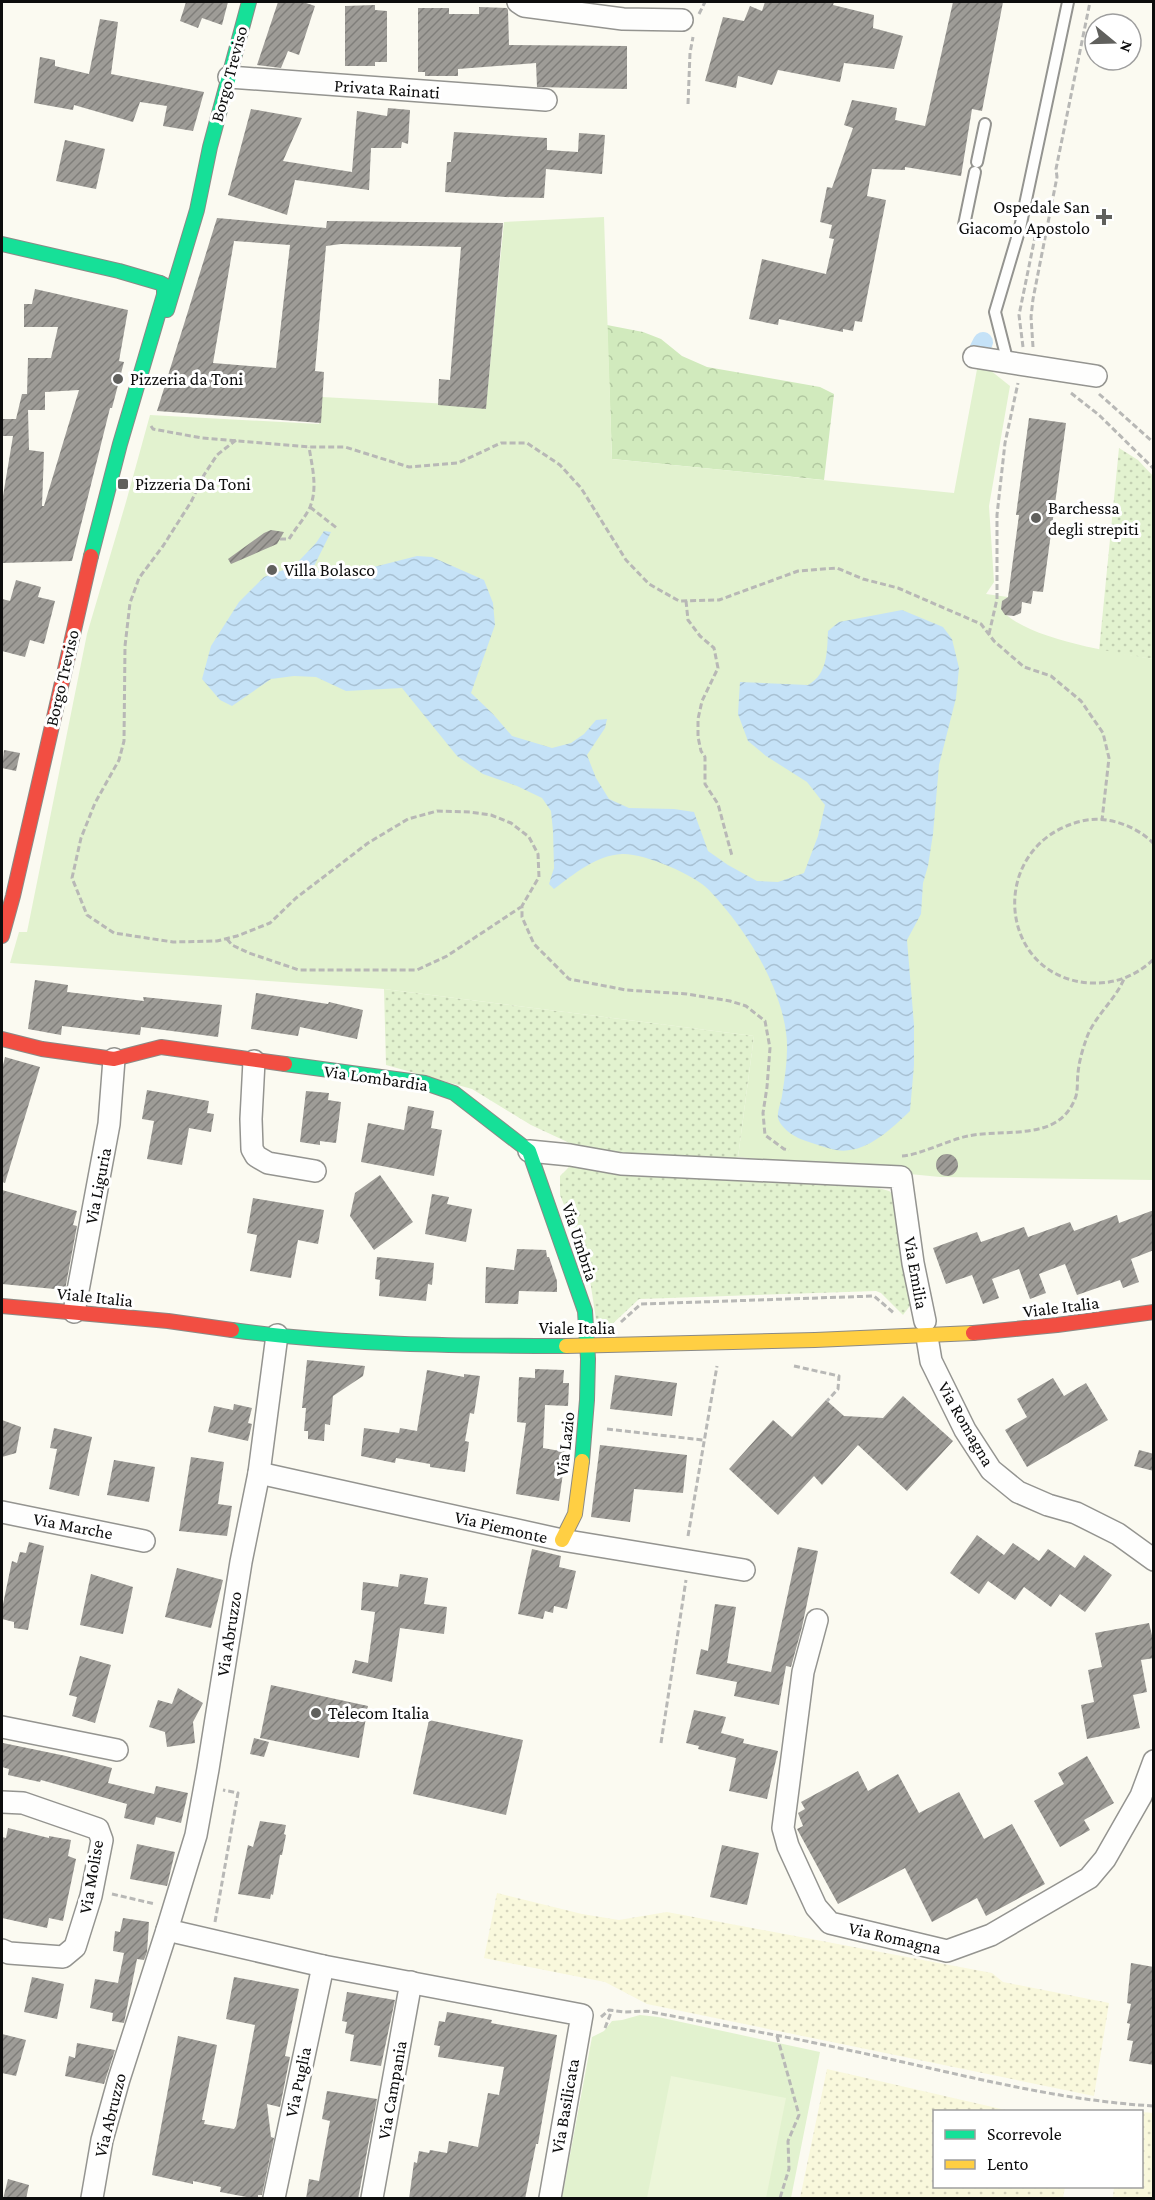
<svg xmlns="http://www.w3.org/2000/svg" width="1155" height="2200" font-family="'Crimson Pro',serif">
<defs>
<pattern id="farmland-dots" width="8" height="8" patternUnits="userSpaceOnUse" patternTransform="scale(1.5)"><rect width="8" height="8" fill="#f9f8dc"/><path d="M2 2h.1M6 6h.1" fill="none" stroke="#d4d3bc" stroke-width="1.8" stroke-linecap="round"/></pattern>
<pattern id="grass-dots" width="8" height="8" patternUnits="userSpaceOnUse" patternTransform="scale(1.5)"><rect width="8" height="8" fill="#e2f2cf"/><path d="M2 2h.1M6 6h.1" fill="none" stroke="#c1ceb1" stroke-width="1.8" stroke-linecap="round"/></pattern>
<pattern id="forest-crowns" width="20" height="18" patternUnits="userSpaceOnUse" patternTransform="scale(1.5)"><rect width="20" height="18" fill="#d1eabd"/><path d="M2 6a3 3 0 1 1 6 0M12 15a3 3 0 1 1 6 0" fill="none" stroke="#b2c8a1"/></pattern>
<pattern id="water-waves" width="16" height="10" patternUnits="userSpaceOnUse" patternTransform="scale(1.5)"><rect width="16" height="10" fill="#c5e2f7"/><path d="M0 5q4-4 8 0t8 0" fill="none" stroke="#a8c1d3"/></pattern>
<pattern id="building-hatch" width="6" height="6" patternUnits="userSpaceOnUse" patternTransform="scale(1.5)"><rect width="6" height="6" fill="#9e9c97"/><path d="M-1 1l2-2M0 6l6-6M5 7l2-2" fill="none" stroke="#7f7e7a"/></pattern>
</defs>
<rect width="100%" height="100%" fill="#fbfaf1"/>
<g fill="url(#farmland-dots)">
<polygon points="497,1893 582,1914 619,1920 667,1912 992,1973 1003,1982 1109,2003 1094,2096 647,2004 605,1982 484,1958"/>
<polygon points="827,2069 1010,2111 934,2112 934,2186 1065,2187 1063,2198 800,2198"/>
<polygon points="1142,2112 1153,2113 1153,2198 1113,2198 1114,2187 1142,2186"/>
</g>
<g fill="url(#grass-dots)">
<polygon points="1119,448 1138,460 1153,476 1153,659 1099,651"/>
<polygon points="384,989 754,1036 738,1157 716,1164 626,1158 576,1146 531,1125 472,1089 386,1065"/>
<polygon points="572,1164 592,1164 728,1180 858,1182 889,1191 901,1201 915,1299 903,1315 881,1293 876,1291 639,1299 607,1329 597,1326 587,1260 560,1195 560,1176"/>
</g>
<polygon fill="url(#forest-crowns)" points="607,325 643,332 661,339 682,356 707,367 820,387 834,394 824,480 612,459"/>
<g fill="#e2f2cf">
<path d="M604,217L612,459L954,493L978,364L985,366L1010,386L989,506L994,582L986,594L1008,597L1002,601L1001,609C1023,639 1117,653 1153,659V1180L940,1177L738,1157L754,1036L384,989L10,963L19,932H27L87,634L126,502L150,415L319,424L322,397L486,406L504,222Z"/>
<polygon points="640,2015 658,2017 820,2052 791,2198 562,2198 592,2037 604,2031 612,2021 622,2020"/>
</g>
<polygon fill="#ecf6d9" points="671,2076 786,2098 766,2198 647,2198"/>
<path fill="url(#water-waves)" d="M324,531L331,532L312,570L335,573L362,570L417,556L432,557L484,580L493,603L495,625L471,693L493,714L512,736L552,748L571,743L584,734L596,720L607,719L605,728L587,755L596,778L609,799L629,808L674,809L694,812L708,851L728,865L757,881L778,882L804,873L818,836L825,805L807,782L766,756L748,741L738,714L740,682L808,685C828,674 827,651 828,631L839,622L902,610L943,627L952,639L959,668L956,698L939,765L933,834L928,866L923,883L921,914L907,940L914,1025V1065L910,1111C891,1129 865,1155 836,1150C826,1148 816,1144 806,1141C796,1138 781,1129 778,1118C777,1112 781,1102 782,1096C785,1075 789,1053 786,1032C779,981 744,927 709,890C695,875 644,853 622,854C597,855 574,874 554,889L549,884L554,868L553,831L551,811L542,798L517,786L483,774L457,756L402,688L346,691L316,677L294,676L271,679L232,706L220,700L202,679L211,646L239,602L264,577L289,568L291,574L296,572L295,565L316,543Z"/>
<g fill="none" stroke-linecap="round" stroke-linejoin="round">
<polyline stroke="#c5e2f7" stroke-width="20" points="979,350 983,342"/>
</g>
<g fill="url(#building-hatch)" fill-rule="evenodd">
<polygon points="186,2 228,2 222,25 202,18 198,28 180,21"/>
<polygon points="278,2 303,2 315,6 299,55 288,51 281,68 257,65"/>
<polygon points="765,2 834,2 833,5 874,15 873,28 903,36 894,69 844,63 840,82 778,70 772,85 738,76 736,88 705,81 723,17 744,21 750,6 762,11"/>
<polygon points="953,2 1003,2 982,111 972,109 961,176 905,167 905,170 872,169 867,196 886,200 862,322 855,321 853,331 843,329 843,332 779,319 778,325 749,319 762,259 826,274 834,239 829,238 832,225 820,222 827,187 832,188 853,128 844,125 852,100 897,108 895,120 925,126"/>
<polygon points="375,5 375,10 387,11 387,62 375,62 375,66 345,66 345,6"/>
<polygon points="479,7 507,8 508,10 509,45 627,46 627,89 537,87 536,63 458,69 458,76 425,76 425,72 418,72 418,8 449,8 449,14 479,14"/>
<polygon points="100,19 118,22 111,74 204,92 193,131 163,126 167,106 140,102 133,122 74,105 73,110 34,103 40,57 55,60 55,66 89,74"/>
<polygon points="388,108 410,110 408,144 402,142 401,148 371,148 369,190 295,180 287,215 228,195 251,109 302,118 283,161 352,172 357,111 387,116"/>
<polygon points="454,132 547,138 547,150 578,152 579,133 605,135 602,174 546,169 544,198 505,197 445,192 447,162 451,162"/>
<polygon points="65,140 105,149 96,189 56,181"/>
<path d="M217,218L326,228L327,221L503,223L486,409L438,405L439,379L450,380L461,247L341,244L326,246L315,371L324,372L321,423L157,411ZM234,241L290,245L276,368L213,363Z"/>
<path d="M35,289L128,310L119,361L124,362L112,408H110L72,561L2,563V502L13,436H2V419H16L22,394H27L28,358H51L58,327H24V304H32ZM79,390L44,506H42L44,452L29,450L28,410H45V392Z"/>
<polygon points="1029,418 1066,423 1043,592 1033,591 1031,604 1022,602 1021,613 1014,616 1005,615 1001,609 1002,601 1008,597 1019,515 1016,515"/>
<polygon points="271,530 284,532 277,544 231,564 228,559 264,533"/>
<polygon points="16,580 41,587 38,597 55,601 44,644 30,640 25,657 2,651 2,599 10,601"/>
<polygon points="4,750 20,753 16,771 2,768"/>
<polygon points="35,980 68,985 67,992 144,1001 143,997 222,1005 218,1037 141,1027 140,1035 62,1026 61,1035 28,1029"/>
<polygon points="256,993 328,1004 329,1002 363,1010 357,1039 300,1027 298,1036 251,1029"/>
<polygon points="5,1057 40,1067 5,1183 2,1182 2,1069"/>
<polygon points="147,1090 209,1101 207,1113 214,1114 211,1132 189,1128 182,1165 147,1159 154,1121 142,1119"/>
<polygon points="306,1091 329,1093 328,1100 341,1102 336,1143 320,1141 320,1145 300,1142"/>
<polygon points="408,1106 434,1111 431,1128 442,1130 434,1176 361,1162 368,1123 404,1130"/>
<circle cx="947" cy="1165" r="11"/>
<polygon points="380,1175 413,1222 374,1250 350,1216 355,1193"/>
<polygon points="2,1190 77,1211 73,1225 77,1226 65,1290 2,1284"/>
<polygon points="432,1194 449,1197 447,1204 472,1209 466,1242 425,1234"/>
<polygon points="253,1198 324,1210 318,1244 298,1240 291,1278 250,1271 257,1235 247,1233"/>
<polygon points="1154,1210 1154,1250 1131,1259 1139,1282 1123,1288 1120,1280 1077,1295 1065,1264 1039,1274 1046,1293 1030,1299 1019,1269 992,1279 999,1298 983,1304 972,1275 946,1284 933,1248 977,1232 981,1242 1024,1227 1028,1237 1070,1222 1074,1231 1117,1215 1119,1223"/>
<polygon points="517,1249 546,1250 547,1257 549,1257 557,1281 557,1292 519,1291 518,1304 485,1303 486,1267 514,1270"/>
<polygon points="377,1257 434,1263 432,1285 428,1284 426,1301 379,1296 380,1280 375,1279"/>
<polygon points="307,1360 365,1366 363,1376 333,1396 330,1425 325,1424 324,1441 308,1439 308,1431 304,1431 306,1408 302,1408"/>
<polygon points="535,1369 564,1370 563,1383 569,1383 568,1406 545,1405 543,1448 566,1452 559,1501 516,1494 526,1423 517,1422 519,1377 535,1378"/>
<polygon points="427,1370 464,1377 464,1374 480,1376 474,1414 470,1413 465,1441 469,1442 465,1472 430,1467 430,1464 396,1458 395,1463 361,1456 364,1428 399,1433 400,1428 417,1431"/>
<polygon points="615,1375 677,1383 672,1416 610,1409"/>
<polygon points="1053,1378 1064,1396 1086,1383 1108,1420 1027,1467 1005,1430 1027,1417 1017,1399"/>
<polygon points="903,1396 953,1441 907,1491 858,1445 822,1485 814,1476 778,1515 729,1469 773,1420 792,1437 826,1400 844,1416 883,1418"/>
<polygon points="234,1404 252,1408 248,1423 252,1424 248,1441 208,1432 214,1406 233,1410"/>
<polygon points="2,1420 21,1427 16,1453 2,1457"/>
<polygon points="54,1428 92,1437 79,1496 49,1489 57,1449 50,1448"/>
<polygon points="600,1445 687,1455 683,1493 634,1489 630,1522 591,1517"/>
<polygon points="1139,1450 1154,1454 1154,1471 1134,1466"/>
<polygon points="191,1457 224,1462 218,1504 232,1506 227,1536 179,1531"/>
<polygon points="114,1460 155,1467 149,1502 107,1495"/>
<polygon points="977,1535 1004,1555 1013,1543 1039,1561 1048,1549 1075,1568 1084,1555 1112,1575 1085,1612 1060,1594 1051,1607 1024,1587 1015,1600 988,1581 979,1594 950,1573"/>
<polygon points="29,1542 44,1546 28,1630 14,1628 14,1622 2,1619 2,1609 12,1561 17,1563 20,1552 26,1553"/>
<polygon points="798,1547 818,1551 802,1627 791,1667 786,1666 779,1705 734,1696 737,1682 696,1674 701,1649 708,1651 715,1604 736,1607 727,1663 771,1672"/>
<polygon points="532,1549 561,1556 559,1567 576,1571 567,1609 554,1606 553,1613 545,1611 543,1619 518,1614"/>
<polygon points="177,1568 223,1580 211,1628 165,1617"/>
<polygon points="91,1574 133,1587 123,1634 80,1625"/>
<polygon points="400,1574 428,1578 424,1604 447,1607 444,1634 400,1628 392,1682 352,1673 355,1660 368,1663 375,1612 361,1610 363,1582 398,1587"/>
<polygon points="1149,1623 1154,1644 1154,1658 1141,1660 1147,1692 1133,1695 1140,1728 1087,1739 1081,1705 1094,1702 1088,1670 1102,1667 1095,1633"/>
<polygon points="80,1656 111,1665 95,1723 72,1716 77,1697 69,1695"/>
<polygon points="271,1685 368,1706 359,1758 260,1738"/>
<polygon points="178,1688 203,1703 193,1722 195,1743 167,1747 165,1732 149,1727 158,1700 172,1704"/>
<polygon points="694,1710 726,1717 721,1733 744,1739 743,1743 778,1751 767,1799 729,1791 736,1758 698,1749 699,1746 686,1743"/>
<polygon points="429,1720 523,1740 506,1815 413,1794"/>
<polygon points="254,1738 269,1742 264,1757 250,1754"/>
<polygon points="3,1743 66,1756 112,1768 108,1783 154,1794 156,1786 188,1793 181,1823 156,1817 154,1825 124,1818 127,1804 41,1780 40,1782 8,1775 9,1769 2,1767"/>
<polygon points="1087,1756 1114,1803 1084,1820 1090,1830 1060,1847 1034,1801 1064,1784 1058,1773"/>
<polygon points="858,1771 868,1791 898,1774 919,1813 959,1792 984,1839 1012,1824 1045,1884 986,1916 977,1898 932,1922 905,1868 838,1904 797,1829 803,1826 798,1813 805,1809 801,1802"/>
<polygon points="260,1821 286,1825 284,1834 286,1835 282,1855 280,1855 273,1895 271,1894 270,1899 238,1894 248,1845 253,1847"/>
<polygon points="8,1828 49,1838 49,1836 71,1840 68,1856 76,1859 63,1921 49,1918 47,1928 2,1918 2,1837 6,1838"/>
<polygon points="137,1844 175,1852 167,1886 130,1879"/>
<polygon points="722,1845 759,1853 747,1905 710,1897"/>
<polygon points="123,1918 149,1922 147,1952 144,1960 137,1959 124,2023 112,2021 113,2013 90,2008 95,1979 118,1983 124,1953 113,1951 115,1931 120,1932"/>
<polygon points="1131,1963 1154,1967 1154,2065 1129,2061 1133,2041 1127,2040 1130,2024 1127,2023 1131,2004 1127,2003"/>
<polygon points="32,1977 64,1984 57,2019 24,2012"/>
<polygon points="234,1977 299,1989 285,2056 290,2057 280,2107 267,2104 271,2137 274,2138 262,2195 258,2195 258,2199 220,2192 221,2187 193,2181 193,2184 152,2175 178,2036 217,2045 202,2120 205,2120 204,2124 234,2129 236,2126 255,2025 226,2019"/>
<polygon points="347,1992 395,2000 381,2066 350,2061 354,2035 345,2033 347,2022 342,2021"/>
<polygon points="447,2012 492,2020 491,2023 557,2035 538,2144 536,2144 525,2199 409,2199 414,2162 417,2163 419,2151 429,2153 430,2150 447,2153 449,2141 478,2147 488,2093 499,2095 504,2067 438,2057 440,2046 434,2045 439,2021 445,2022"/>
<polygon points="2,2034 26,2040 16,2076 2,2073"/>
<polygon points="77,2043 115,2050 104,2084 65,2076 69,2056 75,2058"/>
<polygon points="327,2091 377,2099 358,2199 306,2199 309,2179 319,2181 330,2121 322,2119"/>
<polygon points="8,2179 29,2185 26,2199 3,2199"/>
</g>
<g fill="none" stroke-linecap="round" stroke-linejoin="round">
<defs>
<g id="lane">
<polyline points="977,162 985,124"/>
<polyline points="964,225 975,172"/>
<polyline points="1008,363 995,312 1020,228 1068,2"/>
</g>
<g id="street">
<polyline points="518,2 524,6 623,19 682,20"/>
<polyline points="229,77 546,100"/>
<polyline points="974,357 1096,376"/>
<polyline points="254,1061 251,1119 252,1149 256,1156 268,1163 315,1171"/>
<polyline points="529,1151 570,1155 621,1164 901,1177 913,1263 925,1321"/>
<polyline points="74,1312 109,1124 114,1059"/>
<polyline points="927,1337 931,1361 965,1430 991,1470 1018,1492 1048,1505 1076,1513 1118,1534 1154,1560"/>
<polyline points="259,1473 562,1540 744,1570"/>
<polyline points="2,1512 144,1541"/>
<polyline points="817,1620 803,1672 783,1828 788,1846 816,1907 830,1923 947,1951 991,1935 1089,1878 1105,1859 1141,1796 1154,1761"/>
<polyline points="2,1727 117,1750"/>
<polyline points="2,1802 23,1803 98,1829 102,1840 91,1896 75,1947 63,1957 9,1953 2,1950"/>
<polyline points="167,1930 323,1966 582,2015 550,2198"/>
<polyline points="92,2198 102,2140 119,2079 167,1930 196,1835 208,1769 241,1562 259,1473 277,1335"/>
<polyline points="274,2198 323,1966"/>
<polyline points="372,2198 411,1982"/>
</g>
<g id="fast">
<polyline points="2,244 119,271 160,283"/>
<polyline points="167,310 197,210 210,147 249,2"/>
<polyline points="91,556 120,444 164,295 164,285 160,283"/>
<polyline points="285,1064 425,1083 454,1093 529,1151 585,1311 588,1359 587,1400 582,1461"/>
<path d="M232,1330C342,1345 455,1346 566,1346"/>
</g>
<g id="slow">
<polyline points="566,1346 815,1340 973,1333"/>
<polyline points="562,1540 575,1514 582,1461"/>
</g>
<g id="jam">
<polyline points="2,936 13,896 91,556"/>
<polyline points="2,1039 42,1049 114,1059 161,1047 285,1064"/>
<polyline points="2,1306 168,1321 232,1330"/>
<polyline points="973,1333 1057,1325 1154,1312"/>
</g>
</defs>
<use href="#lane" stroke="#949490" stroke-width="14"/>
<use href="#street" stroke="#949490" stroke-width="24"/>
<use href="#fast" stroke="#8b8a86" stroke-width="16"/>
<use href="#slow" stroke="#8b8a86" stroke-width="16"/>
<use href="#jam" stroke="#8b8a86" stroke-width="16"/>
<g stroke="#b8b8b6" stroke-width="3" stroke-dasharray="6 3" stroke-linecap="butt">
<polyline points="699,14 705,2"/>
<polyline points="688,104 690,53 693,37"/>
<polyline points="1023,347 1019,315 1036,232"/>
<polyline points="1033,347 1031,317 1033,299 1057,177 1056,169 1090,2"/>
<polyline points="1071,393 1099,415 1154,469"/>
<polyline points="1099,394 1154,443"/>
<polyline points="151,426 153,429 202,438 309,447 345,447 409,467 458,463 501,443 527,443 560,465 581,488 626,560 649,584 679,601 719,600 798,571 837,568 863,579 898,588 981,624 994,641 1024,667 1051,676 1081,701 1103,733 1109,758 1102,820"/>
<polyline points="236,440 217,455 204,475 191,502 163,546 139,578 130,603 125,646 124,741 119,760 95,803 81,838 72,878 87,915 114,933 173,942 217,941 237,936 270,923 296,898 368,843 408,819 437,811 470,812 491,815 511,823 529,837 538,854 539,877 522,906 522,917 534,944 569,979 626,990 687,994 730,1001 746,1006 765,1021 770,1048 767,1087 763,1113 765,1135 784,1149 789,1150"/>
<polyline points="310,507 338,529"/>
<path d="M280,539H289C295,529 305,518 310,507C318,488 312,466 309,447"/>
<polyline points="686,601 688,620 700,636 714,648 718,668 702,701 698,719 698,737 701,751 705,757 705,784 718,804 732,856"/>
<polyline points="989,634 997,599 997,515 1005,443 1018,383"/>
<path d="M1154,844C1137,826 1107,815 1082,821C986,844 996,978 1091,983C1115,984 1136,976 1154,959"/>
<polyline points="227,939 232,945 249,953 299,970 417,970 447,956 521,907"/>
<path d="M902,1156C920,1155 948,1140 968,1136C1006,1128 1060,1143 1076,1096C1078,1089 1077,1080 1078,1073C1079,1061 1083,1048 1087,1037C1095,1016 1115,1000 1124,979"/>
<polyline points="621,1322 641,1304 874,1296 895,1314"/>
<polyline points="794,1366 839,1376 838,1389 827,1401"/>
<polyline points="607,1429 703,1440"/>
<polyline points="688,1536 717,1366"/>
<polyline points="661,1743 686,1580"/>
<polyline points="112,1894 155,1904"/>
<polyline points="215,1922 238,1793 223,1790"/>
<path d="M601,2017L609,2010L625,2012L646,2011C713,2024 781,2035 848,2050C949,2071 1050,2100 1154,2106"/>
<polyline points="605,2028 612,2010"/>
<polyline points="777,2036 799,2115 788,2141 789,2169 780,2198"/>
</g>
<use href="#lane" stroke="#fefefd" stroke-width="10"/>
<use href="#street" stroke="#fefefd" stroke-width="21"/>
<use href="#fast" stroke="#16e098" stroke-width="14"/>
<use href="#slow" stroke="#ffcf43" stroke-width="14"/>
<use href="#jam" stroke="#f24e42" stroke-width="14"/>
</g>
<g fill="#60605d" stroke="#fff" stroke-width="2">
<path d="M1101 208h6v6h6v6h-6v6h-6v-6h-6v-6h6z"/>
<circle cx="118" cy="379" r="6"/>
<rect x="117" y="478" width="12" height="12" rx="3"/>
<circle cx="1036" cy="518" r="6"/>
<circle cx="272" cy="570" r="6"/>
<circle cx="316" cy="1713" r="6"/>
</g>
<g text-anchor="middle" stroke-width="6" stroke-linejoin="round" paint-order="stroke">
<g font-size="18" fill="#0d0d0d" stroke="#fff">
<text transform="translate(229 74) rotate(-75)" y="6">Borgo Treviso</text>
<text transform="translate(387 89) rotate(4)" y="6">Privata Rainati</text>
<text transform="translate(62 678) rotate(-77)" y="6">Borgo Treviso</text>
<text transform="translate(376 1078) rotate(8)" y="6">Via Lombardia</text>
<text transform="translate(98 1186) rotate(-79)" y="6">Via Liguria</text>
<text transform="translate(580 1242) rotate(72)" y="6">Via Umbria</text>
<text transform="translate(916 1273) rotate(80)" y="6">Via Emilia</text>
<text transform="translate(95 1297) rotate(6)" y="6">Viale Italia</text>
<text transform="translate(1061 1307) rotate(-7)" y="6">Viale Italia</text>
<text x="577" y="1334">Viale Italia</text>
<text transform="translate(966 1424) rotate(60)" y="6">Via Romagna</text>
<text transform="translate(565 1444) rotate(-84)" y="6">Via Lazio</text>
<text transform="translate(73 1526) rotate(11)" y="6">Via Marche</text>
<text transform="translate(501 1527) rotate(13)" y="6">Via Piemonte</text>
<text transform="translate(229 1634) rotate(-81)" y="6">Via Abruzzo</text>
<text transform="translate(91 1877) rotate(-80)" y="6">Via Molise</text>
<text transform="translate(895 1938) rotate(13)" y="6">Via Romagna</text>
<text transform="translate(298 2082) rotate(-78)" y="6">Via Puglia</text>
<text transform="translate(392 2090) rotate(-80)" y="6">Via Campania</text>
<text transform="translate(565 2106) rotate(-80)" y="6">Via Basilicata</text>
<text transform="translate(110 2115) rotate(-76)" y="6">Via Abruzzo</text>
</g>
<g font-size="18" fill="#0d0d0d" stroke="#fff" text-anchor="start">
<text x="1090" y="213" text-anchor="end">Ospedale San<tspan x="1090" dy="21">Giacomo Apostolo</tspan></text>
<text x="130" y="385">Pizzeria da Toni</text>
<text x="135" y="490">Pizzeria Da Toni</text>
<text x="1048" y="514">Barchessa<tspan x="1048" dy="21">degli strepiti</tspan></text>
<text x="284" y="576">Villa Bolasco</text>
<text x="328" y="1719">Telecom Italia</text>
</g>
</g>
<rect width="1155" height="2200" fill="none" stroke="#0d0d0d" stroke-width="6"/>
<rect x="933" y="2110" width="210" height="78" fill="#ffffff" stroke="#9e9e9e" stroke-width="1.5"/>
<rect x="945" y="2130" width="30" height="9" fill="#16e098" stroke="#9e9e9e" stroke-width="1.5"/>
<text x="987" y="2140" font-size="18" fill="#0d0d0d">Scorrevole</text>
<rect x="945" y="2160" width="30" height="9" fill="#ffcf43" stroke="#9e9e9e" stroke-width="1.5"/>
<text x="987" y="2170" font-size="18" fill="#0d0d0d">Lento</text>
<g transform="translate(1113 42) rotate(109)"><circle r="28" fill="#ffffff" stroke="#9e9e9e" stroke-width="1.5"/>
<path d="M0-4.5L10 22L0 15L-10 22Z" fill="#60605d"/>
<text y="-9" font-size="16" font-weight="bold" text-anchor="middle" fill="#0d0d0d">N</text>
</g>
</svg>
